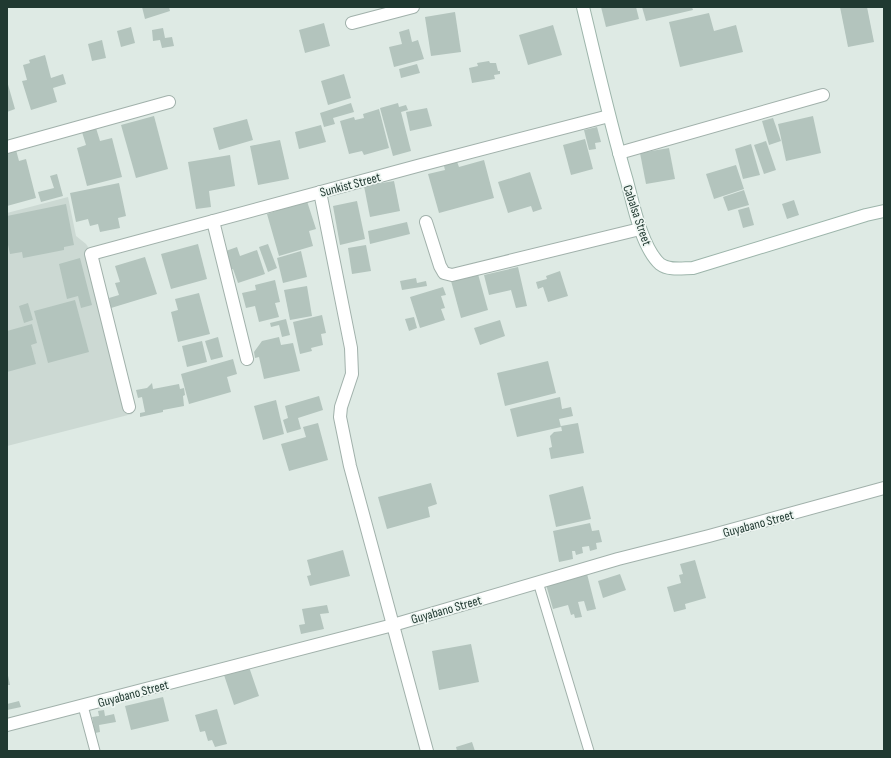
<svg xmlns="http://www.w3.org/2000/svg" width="891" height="758" font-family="'Sofia Sans Condensed',sans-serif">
<rect width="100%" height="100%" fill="#deeae4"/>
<polygon fill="#ccd9d3" points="68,197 76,236 86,244 94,256 132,414 7,446 7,213"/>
<g fill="#b3c4bd">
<polygon points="142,7 169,7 170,11 145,19"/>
<polygon points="601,7 636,7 639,19 606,27"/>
<polygon points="642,7 692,7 693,10 646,21"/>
<polygon points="840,7 867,7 874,42 848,47"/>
<polygon points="455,12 461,52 431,56 425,17"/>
<polygon points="709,13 714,31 736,25 743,52 680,67 669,22"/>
<polygon points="324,23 330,46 305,53 299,30"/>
<polygon points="553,25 562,55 528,65 519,35"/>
<polygon points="131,27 135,43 121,47 117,31"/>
<polygon points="163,28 165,38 172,37 174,46 162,48 160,40 153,41 152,30"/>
<polygon points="409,29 412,42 418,40 424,59 394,67 389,47 402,44 399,32"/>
<polygon points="102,40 106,58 92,61 88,44"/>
<polygon points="45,55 51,78 63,74 66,84 53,88 57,102 31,110 22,81 27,80 23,65 30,63 29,60"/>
<polygon points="489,61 490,63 496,63 498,71 500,71 500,74 494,75 495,79 472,83 469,68 478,66 477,63"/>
<polygon points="417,64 420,73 401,78 399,69"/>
<polygon points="344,74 351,98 328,105 321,81"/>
<polygon points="7,81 15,109 7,112"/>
<polygon points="351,103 354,112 333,118 335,124 324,127 320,113"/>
<polygon points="398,103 399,107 406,105 408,110 401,112 411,151 393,156 380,108"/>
<polygon points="427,108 432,126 410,131 406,112"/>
<polygon points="379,109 389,148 364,155 362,151 349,154 340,121 354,117 355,120 364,118 363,114"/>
<polygon points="154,116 168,169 136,178 121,125"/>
<polygon points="813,116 821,153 786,161 778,124"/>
<polygon points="773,118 781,141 769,145 762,121"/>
<polygon points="247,119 253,140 219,150 213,128"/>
<polygon points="321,125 326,142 299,149 295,132"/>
<polygon points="597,127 601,142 595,143 596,149 589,150 584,130"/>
<polygon points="96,128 100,141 112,138 122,177 87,186 77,148 86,145 82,132"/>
<polygon points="585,139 593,169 571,175 563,145"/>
<polygon points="280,140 289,179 258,185 250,146"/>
<polygon points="766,141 776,170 764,174 754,145"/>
<polygon points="751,144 760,175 743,179 735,149"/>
<polygon points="669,148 675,179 646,184 640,153"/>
<polygon points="16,150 19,161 26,159 36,198 7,206 7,153"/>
<polygon points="230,155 235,186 209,191 211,207 196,209 188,162"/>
<polygon points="456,159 459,167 484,160 494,198 439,213 428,174 445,170 443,162"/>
<polygon points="736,165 744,189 714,199 706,174"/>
<polygon points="530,172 542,209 533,212 531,206 508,213 498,182"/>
<polygon points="57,174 63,196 41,202 38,192 54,188 50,176"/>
<polygon points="394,181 400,211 370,217 364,186"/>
<polygon points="119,183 126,216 118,218 120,228 100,232 98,224 90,226 88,219 76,222 70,193"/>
<polygon points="744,190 749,205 728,211 723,197"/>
<polygon points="306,198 316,229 309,231 313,246 279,256 267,214 282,209 281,205"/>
<polygon points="794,200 799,215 787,219 782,204"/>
<polygon points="357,201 365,239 340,245 333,206"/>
<polygon points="66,204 74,245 64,247 64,250 23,258 22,252 10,254 7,240 7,216"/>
<polygon points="749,207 754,225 743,228 738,210"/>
<polygon points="407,222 410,234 370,244 368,231"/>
<polygon points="198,244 207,279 171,289 161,254"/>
<polygon points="268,244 277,268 268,272 259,247"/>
<polygon points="366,245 371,271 352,274 348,248"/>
<polygon points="237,247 240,256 257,250 265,274 238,283 233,269 229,270 223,252"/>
<polygon points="301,251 307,277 283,283 277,258"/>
<polygon points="145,257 157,294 111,308 109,298 119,295 115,283 120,282 115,266"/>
<polygon points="80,258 92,305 81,308 78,296 67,299 59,264"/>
<polygon points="518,267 527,306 516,308 511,290 489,295 484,275"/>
<polygon points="560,271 568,296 548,302 543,287 538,289 536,282 547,279 546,276"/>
<polygon points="478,274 488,310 461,318 451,281"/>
<polygon points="416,278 417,283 426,281 427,286 402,290 400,281"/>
<polygon points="275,280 280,302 275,303 279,317 259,322 255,306 246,308 242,293 256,290 255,285"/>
<polygon points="307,286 312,316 290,320 284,290"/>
<polygon points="443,287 446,295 441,296 445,308 441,309 445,320 420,328 410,297"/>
<polygon points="199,293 210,334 178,342 171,312 178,310 175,299"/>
<polygon points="75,300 89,352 48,363 34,311"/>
<polygon points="28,303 33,320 24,323 19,306"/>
<polygon points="322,315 326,333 321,334 323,345 311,348 312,351 300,354 293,322"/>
<polygon points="414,317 417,328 409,331 405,319"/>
<polygon points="286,319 290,335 282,337 279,325 271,327 270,323"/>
<polygon points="500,320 505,336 480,345 474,328"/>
<polygon points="32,324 37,343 31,345 36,364 7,372 7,331"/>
<polygon points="218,337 223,357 211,360 205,341"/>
<polygon points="279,337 281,345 293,343 300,371 264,379 259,357 255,358 254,352 262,341"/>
<polygon points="202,341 207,362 187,367 182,346"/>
<polygon points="233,359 237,374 227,377 231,392 189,404 181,374"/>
<polygon points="548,361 556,393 505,406 497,373"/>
<polygon points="152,383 153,389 179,384 180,389 184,388 185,395 183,396 184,406 163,410 163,412 140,417 140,413 145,412 142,397 138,398 136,390 147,388"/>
<polygon points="319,396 323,410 298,418 301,429 287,433 283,420 288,418 285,406"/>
<polygon points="560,397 562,409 571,407 573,416 559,419 561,427 517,437 510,409"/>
<polygon points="276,400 284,434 263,440 254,406"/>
<polygon points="318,423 328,460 289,471 281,444 306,437 303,427"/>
<polygon points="578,423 584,453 551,459 549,448 552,447 550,436 554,432 562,431 561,426"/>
<polygon points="431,483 437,504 428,507 430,517 387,529 378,497"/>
<polygon points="583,486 591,519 556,527 549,495"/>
<polygon points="590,523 592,531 599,530 602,542 596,543 597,549 590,551 589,546 582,547 583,553 576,555 575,551 572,551 573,559 559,562 553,531"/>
<polygon points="343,550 350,576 310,586 307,576 311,575 307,560"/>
<polygon points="695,560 706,598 685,604 686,609 674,612 667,587 681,583 679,575 683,574 680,564"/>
<polygon points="586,570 596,609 587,611 584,601 578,602 582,617 575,618 574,614 571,615 568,605 553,609 545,581"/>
<polygon points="620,574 626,590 603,598 598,581"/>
<polygon points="327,605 329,613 320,614 324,629 301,634 299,625 305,624 302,609"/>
<polygon points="471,644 479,682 439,690 432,651"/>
<polygon points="249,667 259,696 234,705 224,675"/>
<polygon points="7,671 10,685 7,685"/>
<polygon points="163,697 169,721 131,730 125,706"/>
<polygon points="19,701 21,707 7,710 7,704"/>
<polygon points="217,709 227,744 215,747 212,740 208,741 205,731 200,732 195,715"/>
<polygon points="104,710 105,716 114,714 116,722 99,725 100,732 95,733 92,717 99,716 98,711"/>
<polygon points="472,742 475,751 457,751 456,747"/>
</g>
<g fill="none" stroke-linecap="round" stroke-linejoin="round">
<defs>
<g id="lane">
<polyline points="538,582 589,751"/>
<polyline points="83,706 95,751"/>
</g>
<g id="street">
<polyline points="352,23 413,7"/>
<polyline points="7,147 169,102"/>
<polyline points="619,153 823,95"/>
<polyline points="320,192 351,348 352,374 341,407 340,417 350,466 427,751"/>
<polyline points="213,221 247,359"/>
<polyline points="426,222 440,266 444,273 452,275 640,229"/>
<polyline points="129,407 91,254 421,165 609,116"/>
<polyline points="7,725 393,625 618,559 709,536 884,488"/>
</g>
<path id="secondary" d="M583,7C597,65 610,123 627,181C633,204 642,248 660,264C669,271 683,268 693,268L866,215L884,211"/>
</defs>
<use href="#lane" stroke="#a1b1ab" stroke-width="11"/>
<use href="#street" stroke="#a1b1ab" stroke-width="14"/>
<use href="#secondary" stroke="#9db5ab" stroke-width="14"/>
<use href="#lane" stroke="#fff" stroke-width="9"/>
<use href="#street" stroke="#fff" stroke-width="12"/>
<use href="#secondary" stroke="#fff" stroke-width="12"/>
</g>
<g text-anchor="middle" stroke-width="3.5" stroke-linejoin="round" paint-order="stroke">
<g font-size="13" fill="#203931" stroke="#eef6f2">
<text transform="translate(350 184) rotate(-15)" y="5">Sunkist Street</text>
<text transform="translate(638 215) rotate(71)" y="5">Cabalsa Street</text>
<text transform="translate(758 523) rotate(-15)" y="5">Guyabano Street</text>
<text transform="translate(446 609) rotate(-16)" y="5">Guyabano Street</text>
<text transform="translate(133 693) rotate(-15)" y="5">Guyabano Street</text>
</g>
</g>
<rect width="891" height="758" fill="none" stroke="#203931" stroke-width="16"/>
</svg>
